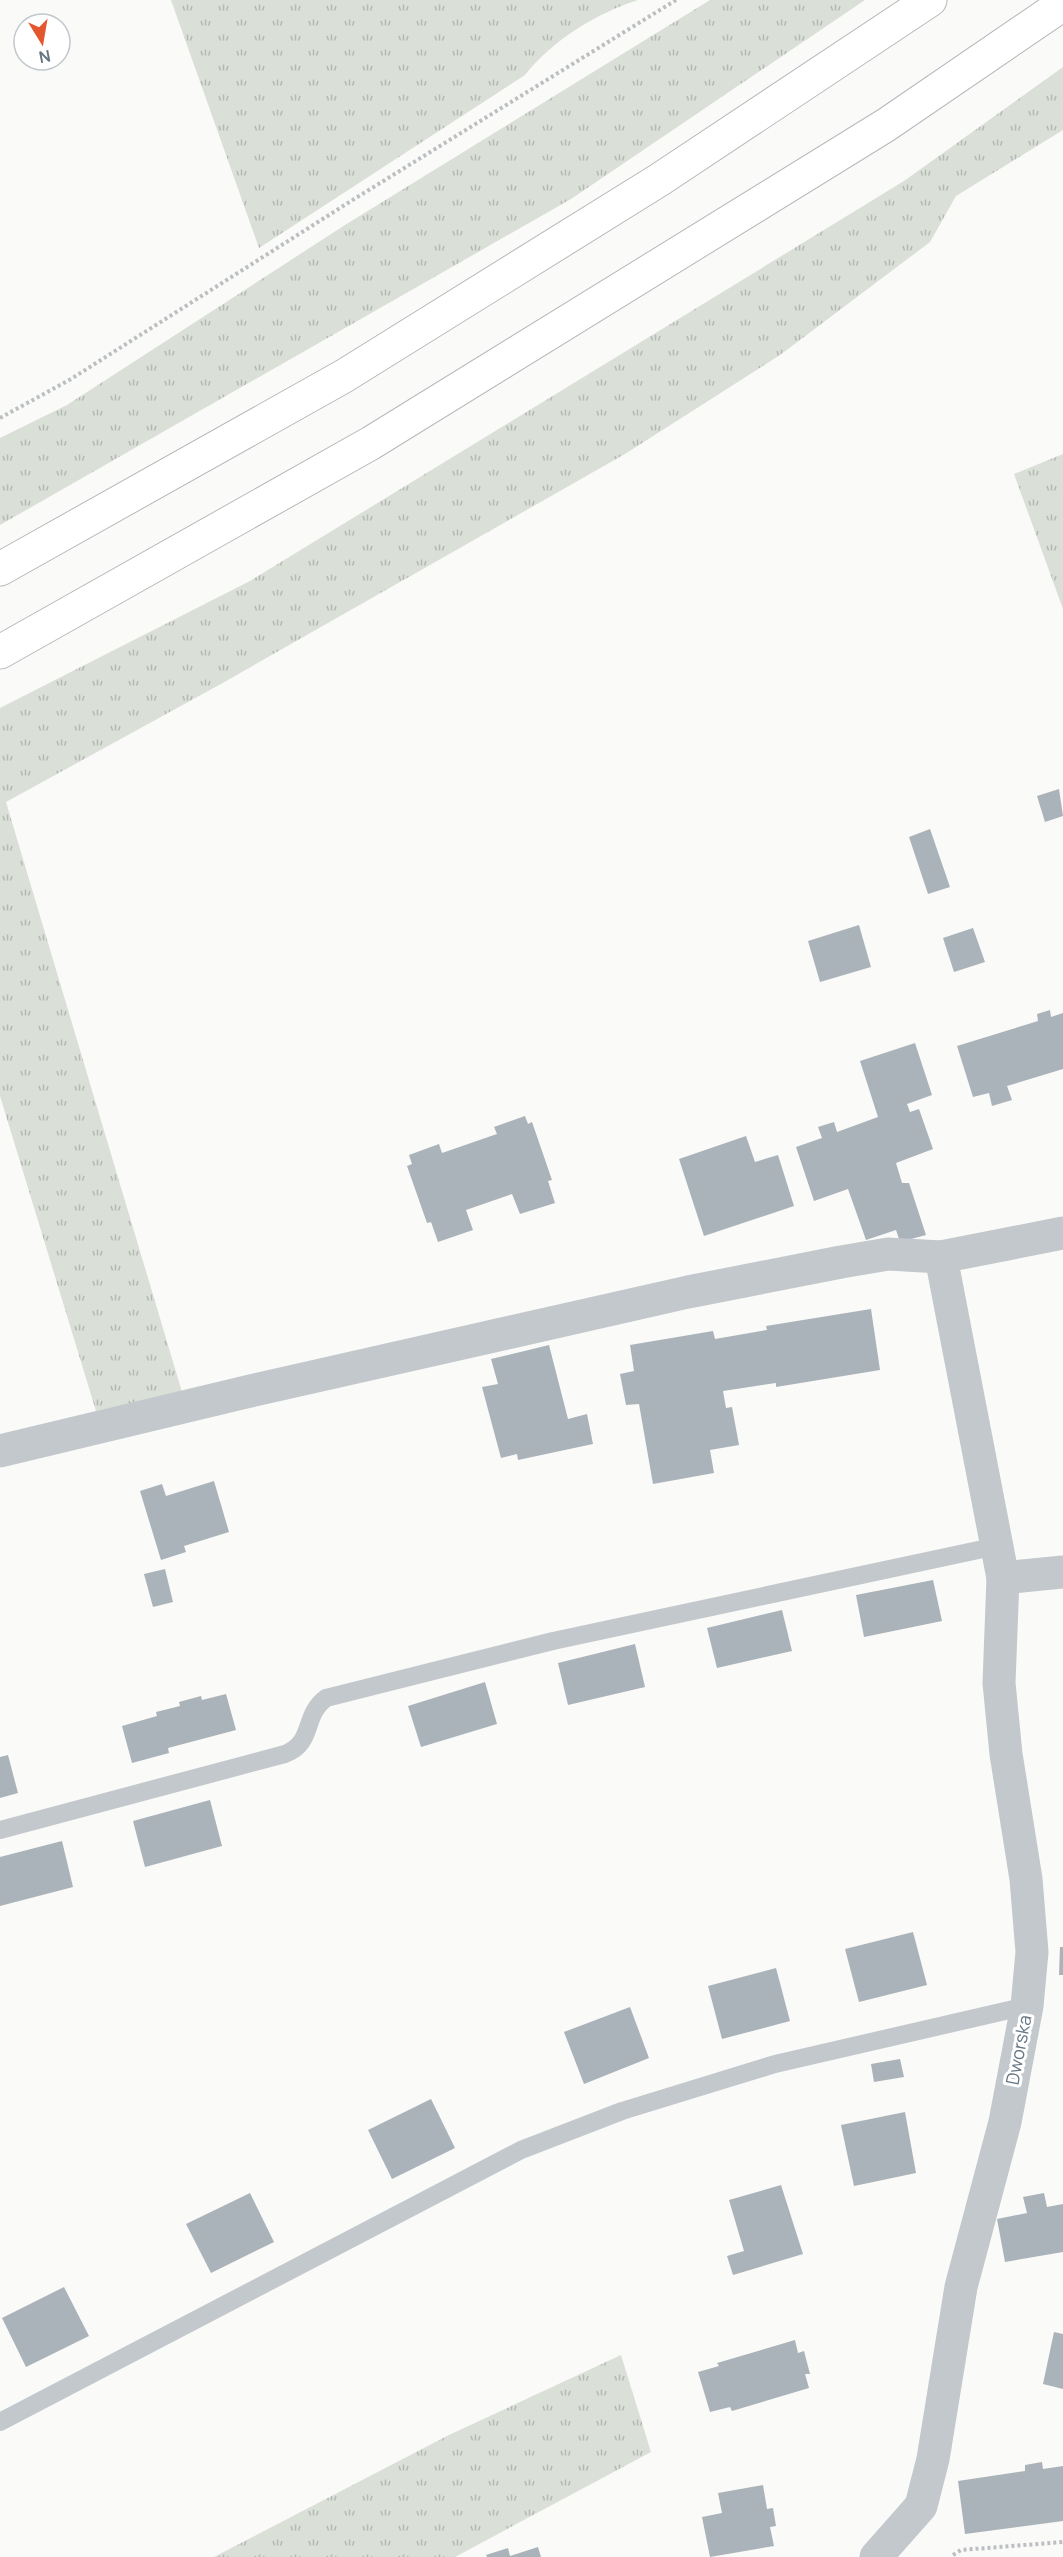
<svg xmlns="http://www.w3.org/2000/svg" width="1063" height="2557" font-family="Manrope,sans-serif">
<defs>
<pattern id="grass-tufts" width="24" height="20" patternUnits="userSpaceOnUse" patternTransform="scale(1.5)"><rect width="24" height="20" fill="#dadfd7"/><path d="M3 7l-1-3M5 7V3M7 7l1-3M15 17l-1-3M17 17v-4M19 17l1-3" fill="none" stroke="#b4b9b4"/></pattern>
</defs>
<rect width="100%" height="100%" fill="#fafaf8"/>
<g fill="url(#grass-tufts)">
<path d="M171,0H638C595,14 553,40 525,75L259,248Z"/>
<polygon points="710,0 865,0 571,199 0,525 0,438 67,405 345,225"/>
<polygon points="1063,67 1063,130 956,196 930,242 780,355 625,454 219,685 6,802 182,1392 96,1411 0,1096 0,708 250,581 904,181"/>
<polygon points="1063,454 1063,609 1014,474"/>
<polygon points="621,2355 651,2452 455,2557 214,2557 449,2435"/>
</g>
<g fill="#aab3b9">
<polygon points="1059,789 1063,816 1045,822 1037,796"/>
<polygon points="930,829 950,887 928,894 909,837"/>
<polygon points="859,925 871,967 820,982 808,941"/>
<polygon points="973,928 985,962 954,972 943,938"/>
<polygon points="1050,1010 1051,1017 1063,1013 1063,1069 1007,1086 1012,1100 992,1106 989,1093 973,1097 957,1046 1038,1021 1037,1014"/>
<polygon points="915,1043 932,1095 907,1104 910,1112 919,1109 933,1149 896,1163 902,1183 909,1183 926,1235 900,1242 896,1230 866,1240 848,1189 814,1201 796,1147 822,1138 818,1127 834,1122 837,1132 878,1117 860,1061"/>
<polygon points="525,1116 528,1124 532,1122 552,1180 548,1181 555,1203 520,1214 512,1194 466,1210 473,1230 438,1242 431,1222 427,1223 407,1166 412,1164 409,1155 439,1144 442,1153 497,1134 494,1127"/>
<polygon points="746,1136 755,1162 778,1155 794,1206 704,1236 679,1159"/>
<polygon points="871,1309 880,1370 776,1387 776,1383 723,1391 726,1408 732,1407 739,1445 710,1450 714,1473 653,1484 639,1404 626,1405 620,1374 634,1371 630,1345 713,1331 715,1339 767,1330 766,1326"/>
<polygon points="549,1345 568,1419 587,1414 593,1444 518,1460 517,1454 501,1458 482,1387 498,1384 491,1359"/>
<polygon points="214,1481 229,1532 184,1546 186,1552 161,1560 140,1491 162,1484 166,1496"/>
<polygon points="165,1569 173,1602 153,1607 144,1574"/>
<polygon points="933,1580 942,1621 864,1637 856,1595"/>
<polygon points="782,1610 792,1651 717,1668 707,1628"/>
<polygon points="635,1644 645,1687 568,1705 558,1663"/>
<polygon points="485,1682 497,1724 421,1747 408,1706"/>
<polygon points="226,1694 236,1730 168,1748 169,1753 132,1763 122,1726 157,1716 156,1712 180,1706 179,1702 201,1696 202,1700"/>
<polygon points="8,1755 18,1793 0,1798 0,1757"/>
<polygon points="210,1800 222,1846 145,1867 133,1821"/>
<polygon points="62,1841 73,1887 0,1906 0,1857"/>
<polygon points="913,1932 927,1985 859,2002 845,1949"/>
<polygon points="1060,1947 1063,1947 1063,1975 1059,1975"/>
<polygon points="776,1968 790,2021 722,2039 708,1986"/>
<polygon points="630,2007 649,2058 584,2084 564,2032"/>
<polygon points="900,2059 904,2077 874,2082 871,2064"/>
<polygon points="431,2099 455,2148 392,2179 368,2130"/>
<polygon points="905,2112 916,2173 854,2186 841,2125"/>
<polygon points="781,2185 803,2254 733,2275 727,2256 744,2251 729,2200"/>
<polygon points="250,2193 274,2242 211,2273 186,2224"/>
<polygon points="1044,2193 1047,2207 1063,2204 1063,2252 1005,2262 997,2219 1027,2213 1023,2197"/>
<polygon points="64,2287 89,2336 26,2367 2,2318"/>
<polygon points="1054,2332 1063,2334 1063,2389 1043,2384"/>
<polygon points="795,2340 798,2353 804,2351 810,2374 805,2374 809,2388 732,2411 730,2407 710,2412 698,2372 719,2366 717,2363"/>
<polygon points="1042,2462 1043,2469 1063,2466 1063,2521 965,2534 958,2481 1025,2471 1025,2465"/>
<polygon points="763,2485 767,2509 773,2508 776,2526 770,2527 774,2546 710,2557 702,2517 722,2513 718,2493"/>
<polygon points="538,2547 541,2557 487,2557 486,2555 508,2548 510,2556"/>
</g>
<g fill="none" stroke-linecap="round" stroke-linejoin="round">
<defs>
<g id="trunk">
<polyline points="0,569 344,376 659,180 930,0"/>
<polyline points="0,652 371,443 886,125 1063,4"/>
</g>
</defs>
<use href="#trunk" stroke="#b4b9bd" stroke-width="35"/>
<g stroke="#bbbfc2" stroke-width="4" stroke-dasharray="3 3" stroke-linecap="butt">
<polyline points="0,418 71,379 351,201 676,0"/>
<polyline points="953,2555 961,2550 1063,2542"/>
</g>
<g stroke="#c3c8cc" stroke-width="18">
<path d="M0,1830L285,1754C315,1742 302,1716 326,1698L553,1641L997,1546"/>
<polyline points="0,2422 521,2150 622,2111 775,2064 1027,2006"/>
</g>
<g stroke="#c3c8cc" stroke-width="33">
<polyline points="941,1257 1003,1578"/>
<polyline points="0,1451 246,1392 688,1292 841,1262 888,1254 941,1257 1063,1233"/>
</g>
<polyline stroke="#c3c8cc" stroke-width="33" points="876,2557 921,2506 933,2459 961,2287 1005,2122 1027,2006 1032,1952 1026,1879 1006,1754 999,1683 1003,1578 1063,1572"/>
<use href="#trunk" stroke="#fff" stroke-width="33"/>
</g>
<g text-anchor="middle" stroke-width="6" stroke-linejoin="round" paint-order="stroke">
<g font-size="18" fill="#657683" stroke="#fff">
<text transform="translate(1019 2050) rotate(-79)" y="6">Dworska</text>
</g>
</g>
<g transform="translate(42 42) rotate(169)"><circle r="28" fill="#ffffff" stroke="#c1c8cd" stroke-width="1.5"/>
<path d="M0-4.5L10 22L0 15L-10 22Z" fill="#e4572e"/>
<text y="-9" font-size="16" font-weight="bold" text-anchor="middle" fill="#657683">N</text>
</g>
</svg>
